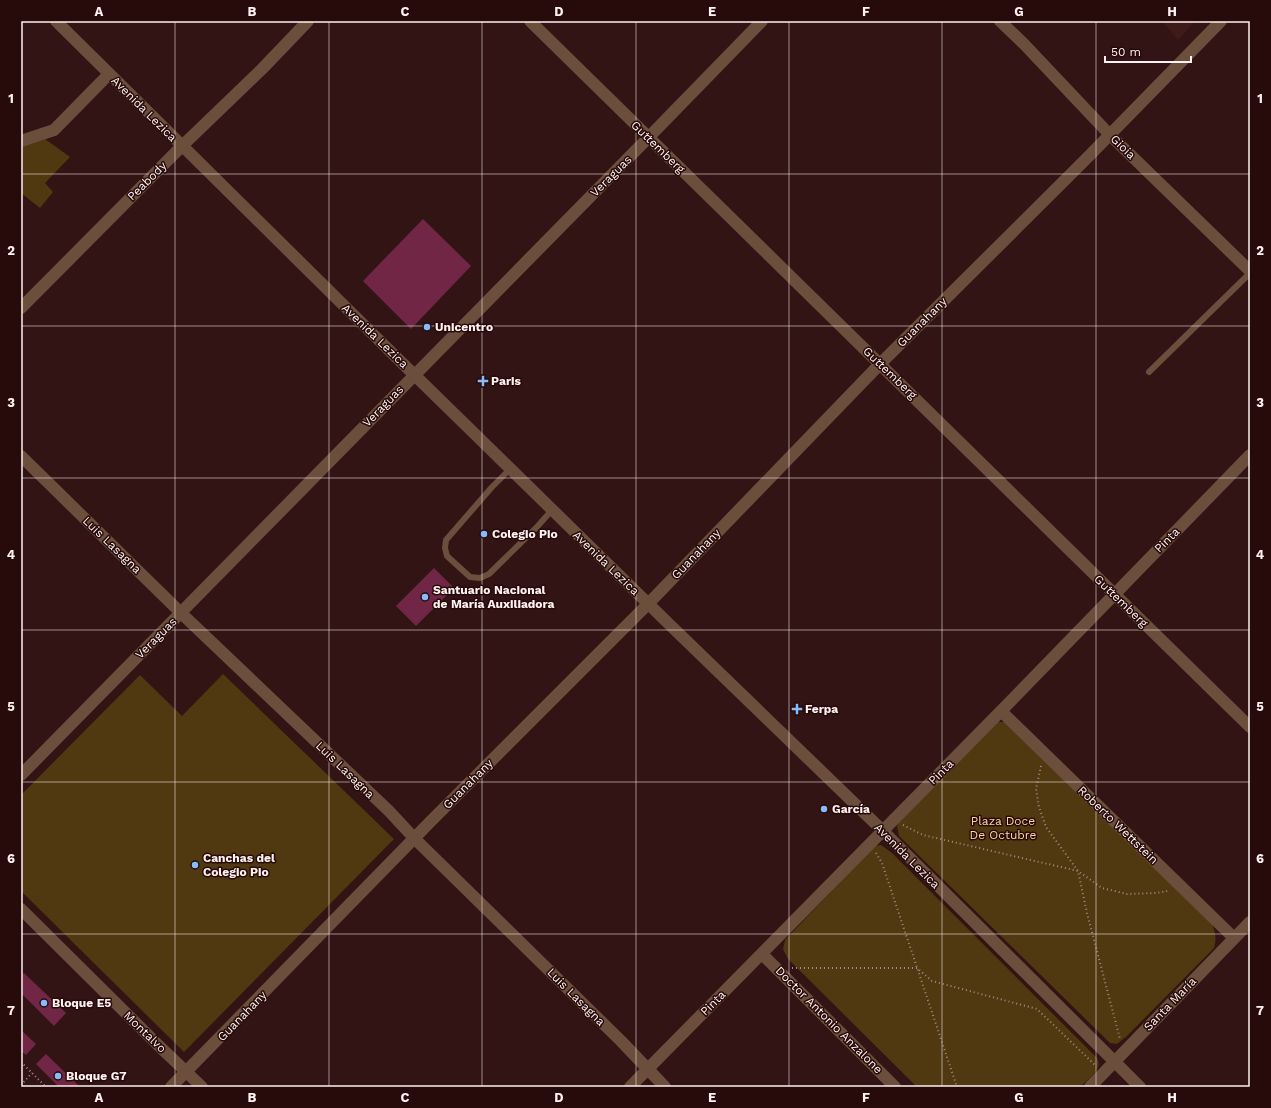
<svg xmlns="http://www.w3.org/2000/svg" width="1271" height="1108" font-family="'Work Sans',sans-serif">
<rect width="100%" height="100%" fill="#311413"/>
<polygon fill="#3e1a18" points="1162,21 1195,21 1178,40"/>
<g fill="#503911">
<polygon points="45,139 70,157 45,183 53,192 40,208 21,193 21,145"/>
<polygon points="223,674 394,839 184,1052 21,891 21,795 140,675 182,716"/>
<path d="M998,722H1004L1012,726L1212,923C1215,932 1217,938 1214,948L1127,1036L1117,1044L1110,1043L899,836L897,826L900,820Z"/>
<path d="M881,845L892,853L1097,1058C1104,1069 1087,1080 1080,1087H917L788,959L783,949L785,940L872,849L875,846Z"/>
</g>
<g fill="#712645">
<polygon points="423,219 471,266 411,329 363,281"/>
<polygon points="434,568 454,588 416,626 396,606"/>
<polygon points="24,973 66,1013 54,1026 21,993 21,976"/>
<polygon points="21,1030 36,1044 26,1055 21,1051"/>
<polygon points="46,1054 80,1087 59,1087 36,1064"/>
</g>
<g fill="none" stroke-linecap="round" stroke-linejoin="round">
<g stroke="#9f8b89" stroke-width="2" stroke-dasharray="1 3" stroke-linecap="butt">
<polyline points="1041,766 1036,789 1039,807 1046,827 1078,871 1087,913 1120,1039"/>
<polyline points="903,825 923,835 1078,871 1102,888 1127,894 1156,893 1168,891"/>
<polyline points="876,853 882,863 957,1087"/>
<polyline points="792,968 917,968 932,981 1037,1009 1096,1066"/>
<polyline points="21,1062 46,1087"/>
<polyline points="21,1085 32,1073"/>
</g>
<g stroke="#6c4e3c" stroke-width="6">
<polyline points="1149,372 1250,273"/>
<polyline points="510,469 492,487 446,540 445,548 447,556 470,577 480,578 489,574 536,528 552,510"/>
</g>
<g stroke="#6c4e3c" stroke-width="12">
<polyline points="530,21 1250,727"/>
<polyline points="1000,21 1024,44 1110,135 1250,271"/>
<polyline points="21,141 54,130 109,74"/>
<polyline points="21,308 182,146 262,69 308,21"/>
<polyline points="21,456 181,613 389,811 415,839 621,1041 665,1087"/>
<polyline points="1001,711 1234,938"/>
<polyline points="21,775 648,138 762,21"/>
<polyline points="21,909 157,1044 202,1087"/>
<polyline points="762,954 895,1087"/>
<polyline points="171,1087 432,820 648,604 880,364 1086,159 1221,21"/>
<polyline points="630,1087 1001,711 1250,455"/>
<polyline points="1090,1087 1250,922"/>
</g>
<polyline stroke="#6c4e3c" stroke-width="12" points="56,21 393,354 670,625 883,831 1140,1087"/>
</g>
<path fill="none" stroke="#fef1ef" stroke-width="1" stroke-opacity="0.55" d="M175,21V1087M329,21V1087M482,21V1087M636,21V1087M789,21V1087M942,21V1087M1096,21V1087M21,174H1250M21,326H1250M21,478H1250M21,630H1250M21,782H1250M21,934H1250"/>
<g fill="#87bbfb" stroke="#270b0a" stroke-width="1.5">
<circle cx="427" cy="327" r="4"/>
<path d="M481 375h4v4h4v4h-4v4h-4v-4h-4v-4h4z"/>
<circle cx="484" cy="534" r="4"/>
<circle cx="425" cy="597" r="4"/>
<path d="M795 703h4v4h4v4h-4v4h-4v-4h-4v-4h4z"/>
<circle cx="824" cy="809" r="4"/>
<circle cx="195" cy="865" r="4"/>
<circle cx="44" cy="1003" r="4"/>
<circle cx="58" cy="1076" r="4"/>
</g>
<g text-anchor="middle" stroke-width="3" stroke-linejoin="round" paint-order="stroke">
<g font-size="12" fill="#fef1ef" stroke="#270b0a">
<text transform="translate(144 109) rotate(45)" y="4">Avenida Lezica</text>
<text transform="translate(658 147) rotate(44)" y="4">Guttemberg</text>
<text transform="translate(1123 147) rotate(44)" y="4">Gioia</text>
<text transform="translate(611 176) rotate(-45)" y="4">Veraguas</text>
<text transform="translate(147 181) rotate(-45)" y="4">Peabody</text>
<text transform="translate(922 322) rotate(-45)" y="4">Guanahany</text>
<text transform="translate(375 336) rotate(44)" y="4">Avenida Lezica</text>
<text transform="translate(890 373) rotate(44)" y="4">Guttemberg</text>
<text transform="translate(383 406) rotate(-46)" y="4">Veraguas</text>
<text transform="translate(1167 540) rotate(-45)" y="4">Pinta</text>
<text transform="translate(112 545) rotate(44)" y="4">Luis Lasagna</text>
<text transform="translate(696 554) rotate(-46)" y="4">Guanahany</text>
<text transform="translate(606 563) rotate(44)" y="4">Avenida Lezica</text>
<text transform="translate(1121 601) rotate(44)" y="4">Guttemberg</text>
<text transform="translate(156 638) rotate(-45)" y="4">Veraguas</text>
<text transform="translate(345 770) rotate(44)" y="4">Luis Lasagna</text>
<text transform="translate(941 772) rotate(-45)" y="4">Pinta</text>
<text transform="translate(468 784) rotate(-45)" y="4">Guanahany</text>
<text transform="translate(1118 825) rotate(44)" y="4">Roberto Wettstein</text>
<text transform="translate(907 856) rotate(45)" y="4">Avenida Lezica</text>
<text transform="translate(576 997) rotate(45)" y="4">Luis Lasagna</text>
<text transform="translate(713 1003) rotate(-45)" y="4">Pinta</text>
<text transform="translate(1170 1004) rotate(-46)" y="4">Santa María</text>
<text transform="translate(242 1016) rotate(-46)" y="4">Guanahany</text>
<text transform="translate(829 1020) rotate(45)" y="4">Doctor Antonio Anzalone</text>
<text transform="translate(145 1032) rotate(44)" y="4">Montalvo</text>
</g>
<g font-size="12" font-weight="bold" fill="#fef1ef" stroke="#270b0a" text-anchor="start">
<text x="435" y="331">Unicentro</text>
<text x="491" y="385">Paris</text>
<text x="492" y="538">Colegio Pio</text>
<text x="433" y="594">Santuario Nacional<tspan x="433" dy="14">de María Auxiliadora</tspan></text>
<text x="805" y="713">Ferpa</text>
<text x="832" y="813">García</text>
<text x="203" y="862">Canchas del<tspan x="203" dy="14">Colegio Pio</tspan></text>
<text x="52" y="1007">Bloque E5</text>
<text x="66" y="1080">Bloque G7</text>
</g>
<g font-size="12" fill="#fed79f" stroke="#270b0a">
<text x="1003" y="825">Plaza Doce<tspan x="1003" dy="14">De Octubre</tspan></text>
</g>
</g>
<rect width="1271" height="1108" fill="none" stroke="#270b0a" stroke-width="44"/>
<path d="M1105 56v6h86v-6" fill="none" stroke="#fef1ef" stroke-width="2"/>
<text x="1111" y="56" font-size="12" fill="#fef1ef" stroke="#270b0a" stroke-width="3" paint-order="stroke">50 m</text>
<rect x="22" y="22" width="1227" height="1064" fill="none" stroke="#fef1ef" stroke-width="1.5"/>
<g font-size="13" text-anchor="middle" font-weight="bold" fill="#fef1ef">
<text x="99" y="16">A</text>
<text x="252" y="16">B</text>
<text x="405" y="16">C</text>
<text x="559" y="16">D</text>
<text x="712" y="16">E</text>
<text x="866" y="16">F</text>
<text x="1019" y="16">G</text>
<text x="1172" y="16">H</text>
<text x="11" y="103">1</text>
<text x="1260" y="103">1</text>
<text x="11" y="255">2</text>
<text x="1260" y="255">2</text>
<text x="11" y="407">3</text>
<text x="1260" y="407">3</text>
<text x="11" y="559">4</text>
<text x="1260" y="559">4</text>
<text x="11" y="711">5</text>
<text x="1260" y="711">5</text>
<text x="11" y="863">6</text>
<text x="1260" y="863">6</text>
<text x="11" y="1015">7</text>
<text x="1260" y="1015">7</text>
<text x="99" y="1102">A</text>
<text x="252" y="1102">B</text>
<text x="405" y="1102">C</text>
<text x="559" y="1102">D</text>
<text x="712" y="1102">E</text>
<text x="866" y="1102">F</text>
<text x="1019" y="1102">G</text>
<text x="1172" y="1102">H</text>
</g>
</svg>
